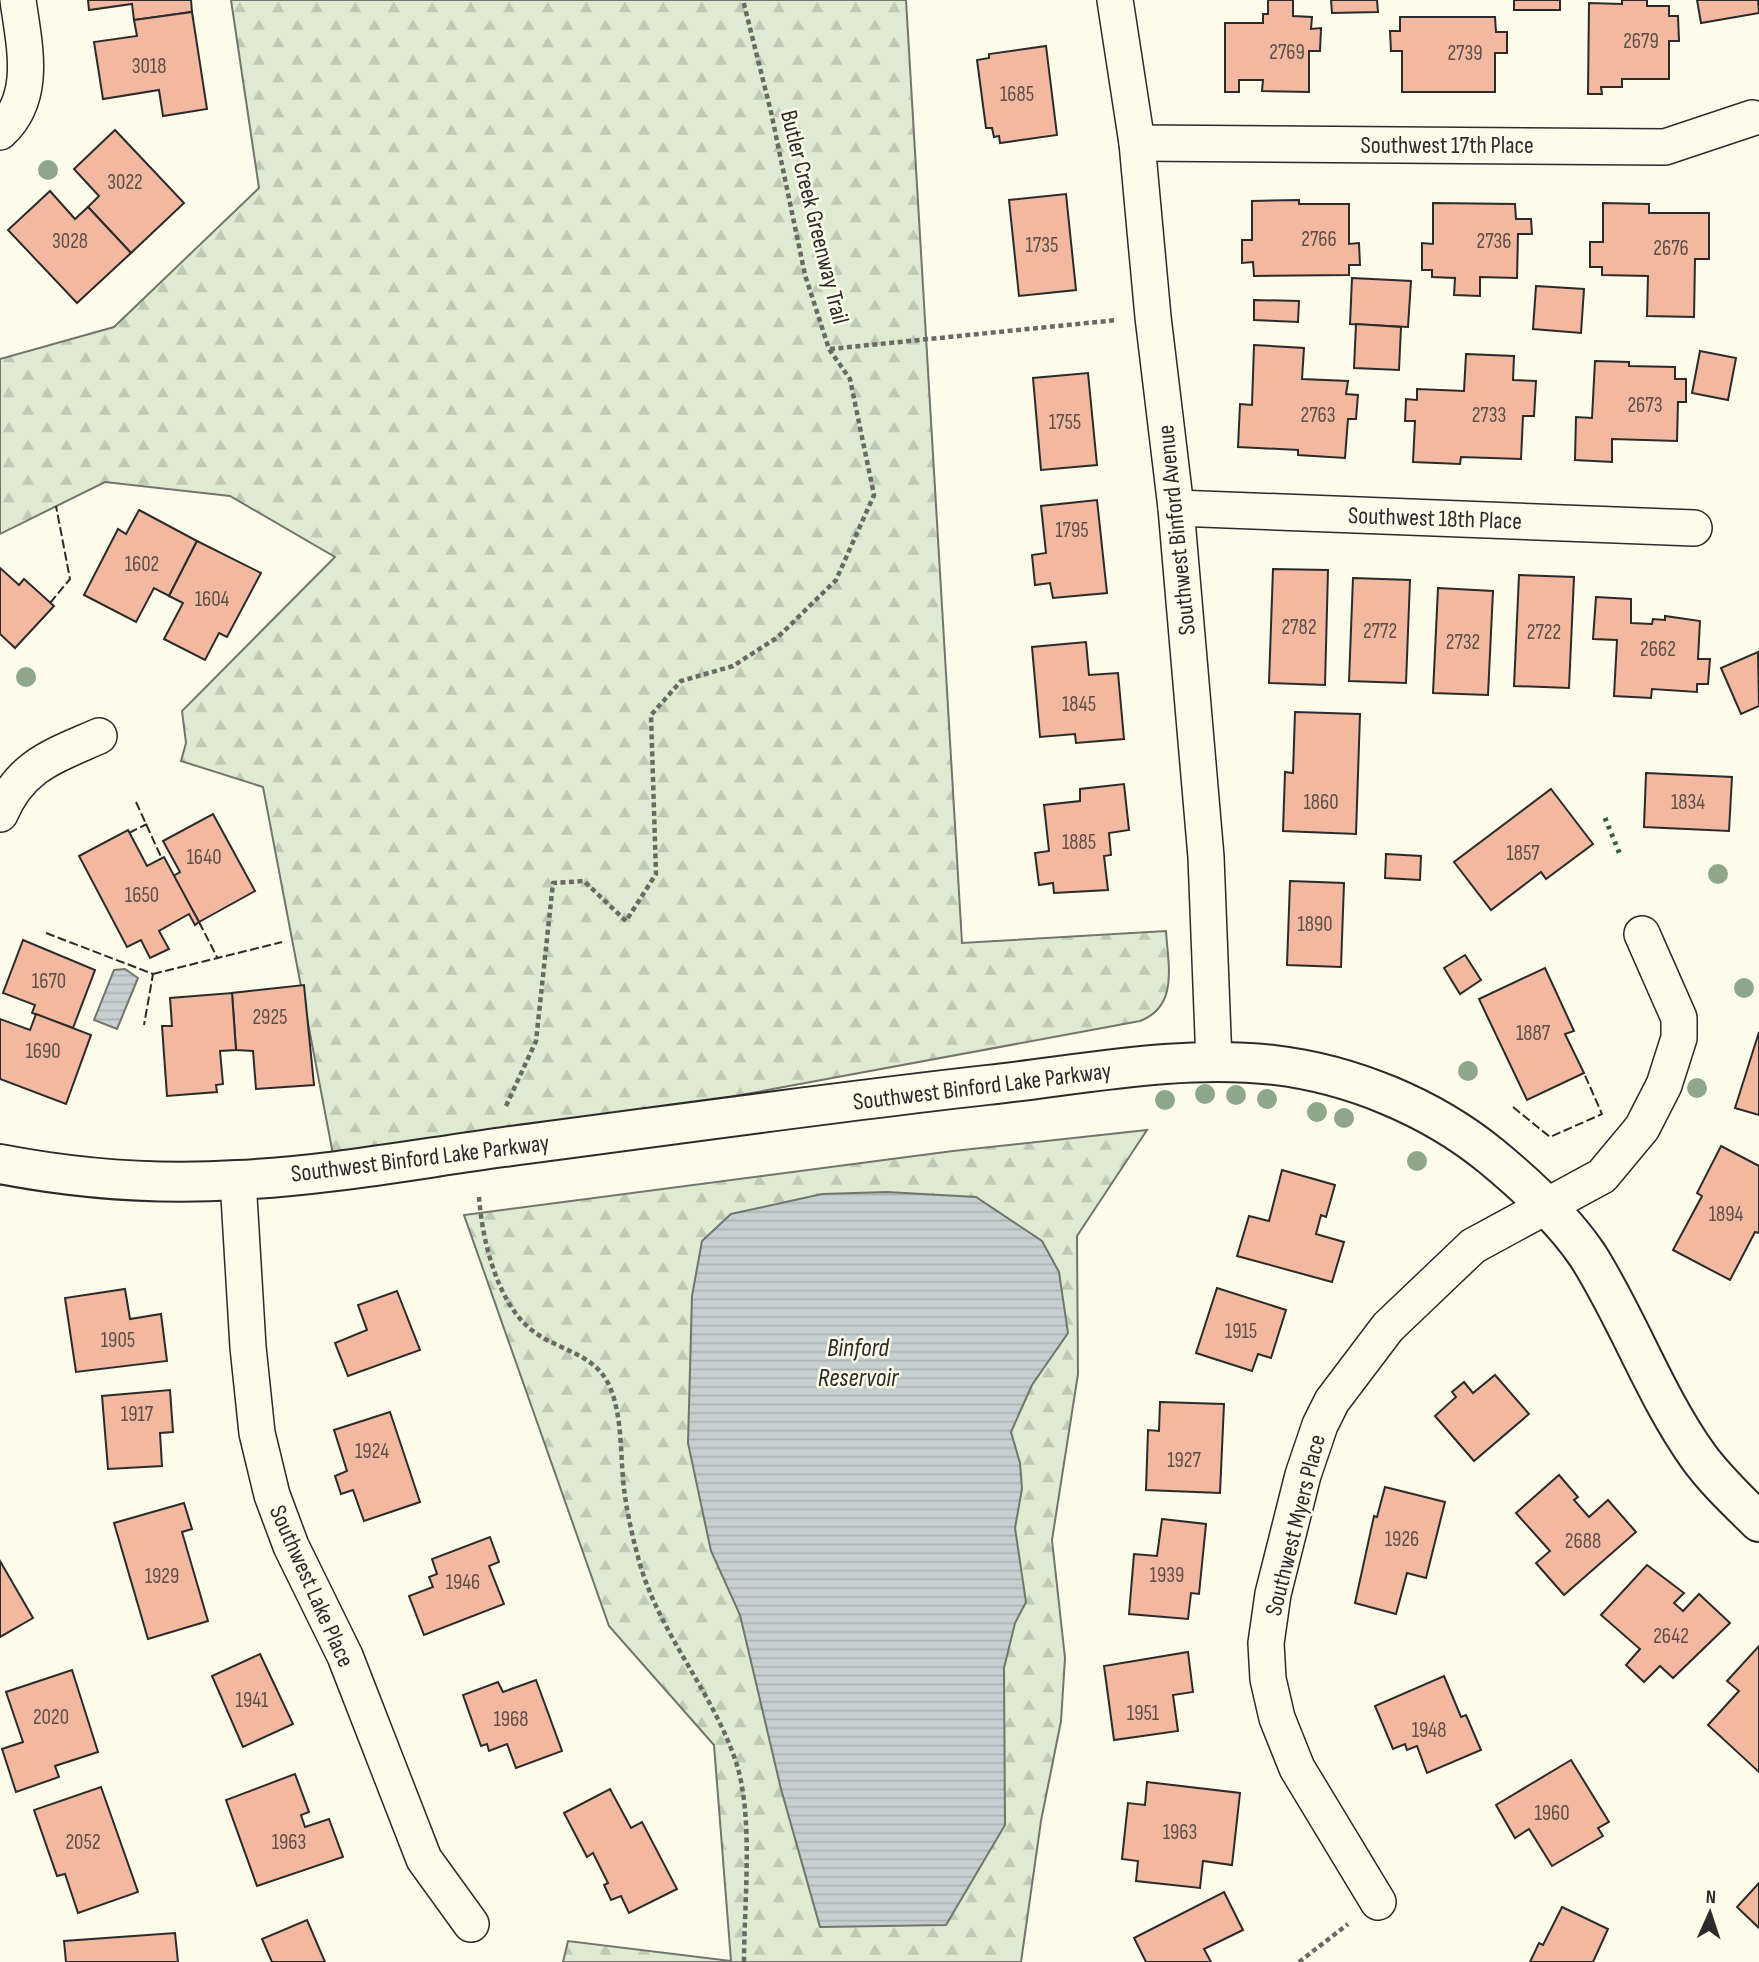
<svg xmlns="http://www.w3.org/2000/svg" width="1759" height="1962" font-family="'Sofia Sans Condensed',sans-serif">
<defs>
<pattern id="forest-firs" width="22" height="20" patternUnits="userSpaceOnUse" patternTransform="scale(1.75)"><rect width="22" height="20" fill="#deebd1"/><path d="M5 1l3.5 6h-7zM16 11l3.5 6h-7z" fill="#bfcab4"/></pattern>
<pattern id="water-rules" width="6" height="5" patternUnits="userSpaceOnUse" patternTransform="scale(1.75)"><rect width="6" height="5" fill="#c7d0d0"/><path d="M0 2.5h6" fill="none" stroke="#abb3b3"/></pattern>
</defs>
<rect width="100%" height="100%" fill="#fdfbea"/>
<g fill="url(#forest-firs)" stroke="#74746e" stroke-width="2">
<path d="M231,0H906L962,943L1166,931C1168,965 1179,1006 1140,1021L336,1170L263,787L181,761L186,743L182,711L335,557L230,496L105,482L0,534V359L114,327L259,188Z"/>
<polygon points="1147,1130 1077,1236 1078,1374 1052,1540 1065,1658 1061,1721 1041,1821 1021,1962 563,1962 568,1941 731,1961 714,1745 609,1626 464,1215 953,1151"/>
</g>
<g fill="url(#water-rules)" stroke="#74746e" stroke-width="2">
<polygon points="125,969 138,978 117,1029 94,1020 114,970"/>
<polygon points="887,1192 976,1197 1042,1241 1059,1272 1068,1333 1032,1385 1011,1432 1020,1463 1022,1489 1015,1528 1026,1602 1015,1623 1004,1668 1005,1825 946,1925 820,1927 781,1789 740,1615 711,1551 688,1443 692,1296 702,1241 731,1214 822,1194"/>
</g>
<g fill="#f2b8a0" stroke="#2b2b2b" stroke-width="2">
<polygon points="88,0 191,0 192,12 134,20 132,4 89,10"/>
<polygon points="1268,0 1293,0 1293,16 1312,17 1311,29 1321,28 1320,51 1309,51 1309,92 1262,91 1263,80 1239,80 1239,92 1225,92 1225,23 1263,23 1263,14 1268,14"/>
<polygon points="1331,0 1377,0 1378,12 1332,13"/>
<rect x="1514" y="0" width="46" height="10"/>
<polygon points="1622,0 1647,0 1647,6 1669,6 1669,16 1678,16 1679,41 1669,41 1669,79 1622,79 1622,87 1601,87 1602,94 1588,94 1589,3 1622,4"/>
<polygon points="1697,0 1758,0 1759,13 1701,23"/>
<polygon points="192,12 207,109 163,116 159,90 103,99 94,42 137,36 134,20"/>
<polygon points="1400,17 1495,17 1496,32 1507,32 1507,53 1495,53 1495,92 1402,92 1402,51 1391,51 1390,31 1400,31"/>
<polygon points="1046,46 1057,135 1000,143 999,136 994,137 992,128 986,128 977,60 989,58 989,54"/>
<polygon points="115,130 184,203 131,253 88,207 99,196 74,169"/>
<polygon points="50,191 75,219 88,207 131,253 77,303 8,230"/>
<polygon points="1066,194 1076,290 1019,296 1009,200"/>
<polygon points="1299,200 1299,204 1349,204 1349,244 1359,243 1360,265 1349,265 1349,275 1254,276 1253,262 1242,263 1242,240 1252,240 1252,201"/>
<polygon points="1433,203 1515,204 1516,219 1531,219 1532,234 1518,234 1517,278 1480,277 1480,296 1454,295 1455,278 1432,277 1432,270 1422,270 1422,243 1433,244"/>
<polygon points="1603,203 1649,204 1649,213 1709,213 1709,259 1695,259 1694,317 1647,316 1648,276 1602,275 1602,267 1590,267 1590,242 1603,242"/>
<polygon points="1352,278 1411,281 1408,327 1350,324"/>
<polygon points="1536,286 1584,289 1581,333 1533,329"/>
<polygon points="1254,300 1299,301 1298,322 1254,320"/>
<polygon points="1356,324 1401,327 1399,370 1354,368"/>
<polygon points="1254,345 1304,348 1302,379 1348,381 1346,394 1358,395 1356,419 1348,419 1345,458 1298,455 1298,450 1238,447 1240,404 1252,405"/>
<polygon points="1700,351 1736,358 1728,400 1692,393"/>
<polygon points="1466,354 1514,356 1513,380 1536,381 1534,416 1523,416 1521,459 1461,457 1460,464 1413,462 1415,421 1405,421 1406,399 1417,400 1417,389 1464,391"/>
<polygon points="1595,361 1629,362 1629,366 1675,367 1675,379 1686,379 1686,402 1678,402 1677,441 1612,439 1612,462 1575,460 1576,417 1592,418"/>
<polygon points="1088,373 1097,465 1041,470 1033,378"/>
<polygon points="1097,500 1107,593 1053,598 1050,583 1035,585 1032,555 1046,553 1041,506"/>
<polygon points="139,510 197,541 169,596 154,588 136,622 84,595 118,529 126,534"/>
<polygon points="197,541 261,573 227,637 219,633 205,660 164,639 183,603 169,596"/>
<polygon points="0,568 19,585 24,579 54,606 15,648 0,634"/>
<polygon points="1273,569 1328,570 1325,685 1269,683"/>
<polygon points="1519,575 1574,577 1569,688 1514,686"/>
<polygon points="1353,578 1410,580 1406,683 1349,681"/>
<polygon points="1438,588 1493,591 1488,695 1433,693"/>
<polygon points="1596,597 1631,599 1631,623 1652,624 1653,619 1665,620 1665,616 1700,621 1698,659 1710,659 1708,684 1697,684 1697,692 1652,689 1651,698 1614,696 1617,640 1593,639"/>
<polygon points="1086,642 1089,675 1118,673 1124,739 1076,743 1075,734 1040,737 1032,647"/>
<polygon points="1758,652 1759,706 1741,714 1721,668"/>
<polygon points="1295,712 1360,714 1356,834 1283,831 1285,772 1293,773"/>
<polygon points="1646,773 1732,777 1729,831 1644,827"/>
<polygon points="1124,784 1129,830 1109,833 1111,855 1104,856 1108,890 1054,893 1053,883 1039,885 1035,853 1049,851 1044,805 1080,801 1080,789"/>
<polygon points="1551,789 1593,844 1546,879 1541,872 1491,910 1454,862"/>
<polygon points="213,814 255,891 199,922 173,876 180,872 163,841"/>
<polygon points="128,830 147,866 164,857 199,922 195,925 189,914 159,931 169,949 150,958 141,940 127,947 79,856"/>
<polygon points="1386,854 1421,856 1420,880 1385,878"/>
<polygon points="1290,881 1344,883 1341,967 1287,965"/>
<polygon points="23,940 95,970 73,1028 32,1013 35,1005 3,993"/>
<polygon points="1465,955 1481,980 1460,994 1444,968"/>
<polygon points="1545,968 1574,1031 1565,1034 1584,1073 1527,1100 1479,999"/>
<polygon points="304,985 314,1085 256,1089 253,1051 236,1050 232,993"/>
<polygon points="232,993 236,1050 220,1051 223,1084 216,1085 217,1092 167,1096 162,1026 172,1026 170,998"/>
<polygon points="36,1014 91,1035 66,1104 0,1079 0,1019 30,1030"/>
<polygon points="1759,1032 1759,1115 1735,1108"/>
<polygon points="1721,1146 1759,1166 1759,1233 1755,1232 1730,1280 1673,1250 1702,1196 1697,1193"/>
<polygon points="1282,1170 1335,1185 1326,1217 1321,1215 1316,1234 1344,1242 1332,1282 1237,1256 1249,1216 1269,1221"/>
<polygon points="1217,1288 1286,1310 1271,1358 1258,1354 1252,1371 1196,1353"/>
<polygon points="125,1289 130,1319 161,1314 167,1361 76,1372 65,1298"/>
<polygon points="397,1291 420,1350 348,1376 335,1343 367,1330 358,1305"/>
<polygon points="1495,1375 1529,1414 1474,1461 1435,1416 1456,1397 1452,1392 1464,1382 1473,1393"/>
<polygon points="170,1390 173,1432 160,1433 162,1466 108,1469 102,1396"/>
<polygon points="1160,1402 1224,1404 1220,1493 1146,1490 1148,1430 1159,1431"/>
<polygon points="390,1412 420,1502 364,1521 353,1490 341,1494 335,1476 347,1471 334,1430"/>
<polygon points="1559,1475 1578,1497 1574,1500 1589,1517 1608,1500 1636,1532 1564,1595 1536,1563 1550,1551 1516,1513"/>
<polygon points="1385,1487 1445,1502 1426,1578 1407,1573 1396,1614 1355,1603 1374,1516 1377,1517"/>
<polygon points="184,1503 192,1529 182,1532 208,1621 148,1639 114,1523"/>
<polygon points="1162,1519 1206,1524 1199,1594 1191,1593 1188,1619 1129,1614 1134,1554 1157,1556"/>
<polygon points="490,1537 499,1562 489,1566 504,1604 424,1635 409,1596 433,1587 429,1577 437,1574 432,1559"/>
<polygon points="0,1561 33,1618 0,1637"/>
<polygon points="1647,1565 1684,1593 1674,1603 1683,1611 1699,1594 1730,1623 1673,1678 1660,1666 1644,1682 1626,1665 1640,1649 1601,1615"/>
<polygon points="1759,1646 1759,1772 1708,1725 1739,1691 1727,1681"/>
<polygon points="1188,1652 1193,1692 1173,1695 1178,1731 1114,1740 1104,1666"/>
<polygon points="260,1654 293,1724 243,1747 212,1676"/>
<polygon points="72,1670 98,1752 55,1766 59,1777 16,1792 2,1749 23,1742 6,1692"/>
<polygon points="1444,1676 1461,1717 1466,1715 1481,1750 1427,1773 1417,1746 1407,1750 1405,1744 1393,1749 1375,1706"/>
<polygon points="536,1680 562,1751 516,1768 507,1744 489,1751 487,1744 481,1746 463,1695 498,1682 503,1692"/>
<polygon points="1571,1760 1609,1822 1598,1828 1603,1836 1552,1866 1529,1829 1515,1838 1496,1805"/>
<polygon points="295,1774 309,1812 301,1815 305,1827 329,1819 343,1857 257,1886 226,1800"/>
<polygon points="1147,1782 1240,1793 1232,1865 1203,1861 1200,1888 1136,1881 1138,1861 1122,1859 1128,1803 1145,1805"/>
<polygon points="101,1787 138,1892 78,1913 65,1874 57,1876 34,1810"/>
<polygon points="610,1789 631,1828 642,1822 677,1889 629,1913 621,1896 611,1900 604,1885 608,1883 593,1853 587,1857 564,1813"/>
<polygon points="1759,1883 1759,1928 1737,1907"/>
<polygon points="1224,1892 1243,1930 1204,1949 1211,1962 1146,1962 1134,1938"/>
<polygon points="1562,1907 1608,1929 1593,1962 1530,1962 1539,1943 1543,1945"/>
<polygon points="307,1920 325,1962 272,1962 262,1939"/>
<polygon points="175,1933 178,1962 66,1962 64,1941"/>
</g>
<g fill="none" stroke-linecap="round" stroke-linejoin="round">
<defs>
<g id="minor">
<polyline points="1115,0 1137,143 1153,317 1176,508 1206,857 1214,1062"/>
<path d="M0,132C38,97 24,45 18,0"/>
<polyline points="1137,143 1665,147 1752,118"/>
<polyline points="1176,508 1694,528"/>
<path d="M0,814C21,765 54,756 99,736"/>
<polyline points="238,1180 248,1347 257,1433 272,1495 291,1546 345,1656 424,1859 471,1924"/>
<polyline points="1378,1902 1297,1768 1277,1718 1268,1679 1266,1643 1273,1594 1303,1475 1320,1425 1332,1401 1388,1327 1473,1246 1602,1176 1642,1128 1664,1085 1679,1038 1679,1018 1642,934"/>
</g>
<path id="tertiary" d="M0,1164C78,1179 158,1185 237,1180C326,1176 416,1159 504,1147C665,1126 826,1103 987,1085C1079,1075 1182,1054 1274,1065C1351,1074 1431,1107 1491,1156C1525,1184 1564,1220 1588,1256C1629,1321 1654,1394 1698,1456C1716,1481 1738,1501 1759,1522"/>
</defs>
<use href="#minor" stroke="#2b2b2b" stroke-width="38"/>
<use href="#tertiary" stroke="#2b2b2b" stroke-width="42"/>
<g stroke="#6a6964" stroke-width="4.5" stroke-dasharray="5 3.5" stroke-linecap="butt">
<polyline points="830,349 1117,320"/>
<polyline points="506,1106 536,1041 553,883 584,881 626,921 656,874 651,715 681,681 733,666 778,637 836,580 874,495 850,379 829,349 805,275 771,112 743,0"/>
<path d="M479,1197C482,1239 497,1304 533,1331C559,1351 594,1353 609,1385C623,1416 620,1456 624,1489C627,1512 632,1535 638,1557C657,1631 712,1690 736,1762C754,1817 744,1902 744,1962"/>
<polyline points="1299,1962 1348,1924"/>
</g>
<use href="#minor" stroke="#fdfbea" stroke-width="35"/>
<use href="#tertiary" stroke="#fdfbea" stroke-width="38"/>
<polyline stroke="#34623c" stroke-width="5" stroke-dasharray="3.5 5" stroke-linecap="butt" points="1605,818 1621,857"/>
<g stroke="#2b2b2b" stroke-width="2" stroke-dasharray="9 3.5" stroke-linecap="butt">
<polyline points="50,603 70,579 56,506"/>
<polyline points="136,802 162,859"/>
<polyline points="129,833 147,824"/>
<polyline points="199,922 218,959"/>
<polyline points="46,933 153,974 144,1025"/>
<polyline points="153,974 282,942"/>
<polyline points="1513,1107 1550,1137 1602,1114 1584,1073"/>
</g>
</g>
<g fill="#8ea78a">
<circle cx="48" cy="170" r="10"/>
<circle cx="26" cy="677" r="10"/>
<circle cx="1718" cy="874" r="10"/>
<circle cx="1744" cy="988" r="10"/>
<circle cx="1468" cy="1071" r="10"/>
<circle cx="1697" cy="1088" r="10"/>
<circle cx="1205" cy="1094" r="10"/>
<circle cx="1236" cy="1095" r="10"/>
<circle cx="1267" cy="1099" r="10"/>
<circle cx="1165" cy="1100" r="10"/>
<circle cx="1317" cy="1112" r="10"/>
<circle cx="1344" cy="1118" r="10"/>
<circle cx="1417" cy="1161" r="10"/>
</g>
<g text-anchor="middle" stroke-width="5" stroke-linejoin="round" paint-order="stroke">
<g font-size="21" fill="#5d4e48">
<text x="1641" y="48">2679</text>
<text x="1287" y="59">2769</text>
<text x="1465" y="60">2739</text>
<text x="149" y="73">3018</text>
<text x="1017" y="101">1685</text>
<text x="125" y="189">3022</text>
<text x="1319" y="246">2766</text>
<text x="70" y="248">3028</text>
<text x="1494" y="248">2736</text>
<text x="1042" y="252">1735</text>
<text x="1671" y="255">2676</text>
<text x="1645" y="412">2673</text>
<text x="1318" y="422">2763</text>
<text x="1489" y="422">2733</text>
<text x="1065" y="429">1755</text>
<text x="1072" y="537">1795</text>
<text x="142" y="571">1602</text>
<text x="212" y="606">1604</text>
<text x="1299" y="634">2782</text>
<text x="1380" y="638">2772</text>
<text x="1544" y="639">2722</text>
<text x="1463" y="649">2732</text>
<text x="1658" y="656">2662</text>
<text x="1079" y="711">1845</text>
<text x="1321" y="809">1860</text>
<text x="1688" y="809">1834</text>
<text x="1079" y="849">1885</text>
<text x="1523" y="860">1857</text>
<text x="204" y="864">1640</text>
<text x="142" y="902">1650</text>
<text x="1315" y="931">1890</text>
<text x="49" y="988">1670</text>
<text x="270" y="1024">2925</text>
<text x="1533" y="1040">1887</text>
<text x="43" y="1058">1690</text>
<text x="1726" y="1221">1894</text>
<text x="1241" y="1338">1915</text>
<text x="118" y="1347">1905</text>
<text x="137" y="1421">1917</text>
<text x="372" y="1458">1924</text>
<text x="1184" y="1467">1927</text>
<text x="1402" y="1546">1926</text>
<text x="1583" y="1548">2688</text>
<text x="1167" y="1582">1939</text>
<text x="162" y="1583">1929</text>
<text x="463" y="1589">1946</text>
<text x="1671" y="1643">2642</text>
<text x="252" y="1707">1941</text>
<text x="1143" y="1720">1951</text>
<text x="51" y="1724">2020</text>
<text x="511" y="1726">1968</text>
<text x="1429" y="1737">1948</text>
<text x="1552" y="1820">1960</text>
<text x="1180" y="1839">1963</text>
<text x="83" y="1849">2052</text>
<text x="289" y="1849">1963</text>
</g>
<g font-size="24" fill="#2b2b2b" stroke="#fdfbea">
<text x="1447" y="153">Southwest 17th Place</text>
<text transform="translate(815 217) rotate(76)" y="8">Butler Creek Greenway Trail</text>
<text transform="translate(1435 518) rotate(2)" y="8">Southwest 18th Place</text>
<text transform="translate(1176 530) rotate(-96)" y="8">Southwest Binford Avenue</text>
<text transform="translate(982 1086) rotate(-7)" y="8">Southwest Binford Lake Parkway</text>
<text transform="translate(420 1158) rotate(-7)" y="8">Southwest Binford Lake Parkway</text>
<text transform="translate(1295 1525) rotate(-76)" y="8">Southwest Myers Place</text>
<text transform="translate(312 1586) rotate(66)" y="8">Southwest Lake Place</text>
</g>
<g font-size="26" font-style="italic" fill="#2b2b2b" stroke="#fdfbea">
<text x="858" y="1356">Binford<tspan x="858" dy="30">Reservoir</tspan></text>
</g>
</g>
<g transform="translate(1710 1913) rotate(3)" stroke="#fdfbea" stroke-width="5" paint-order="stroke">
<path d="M0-5L12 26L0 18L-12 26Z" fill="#2b2b2b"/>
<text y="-10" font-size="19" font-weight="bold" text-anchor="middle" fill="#2b2b2b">N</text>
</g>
</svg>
